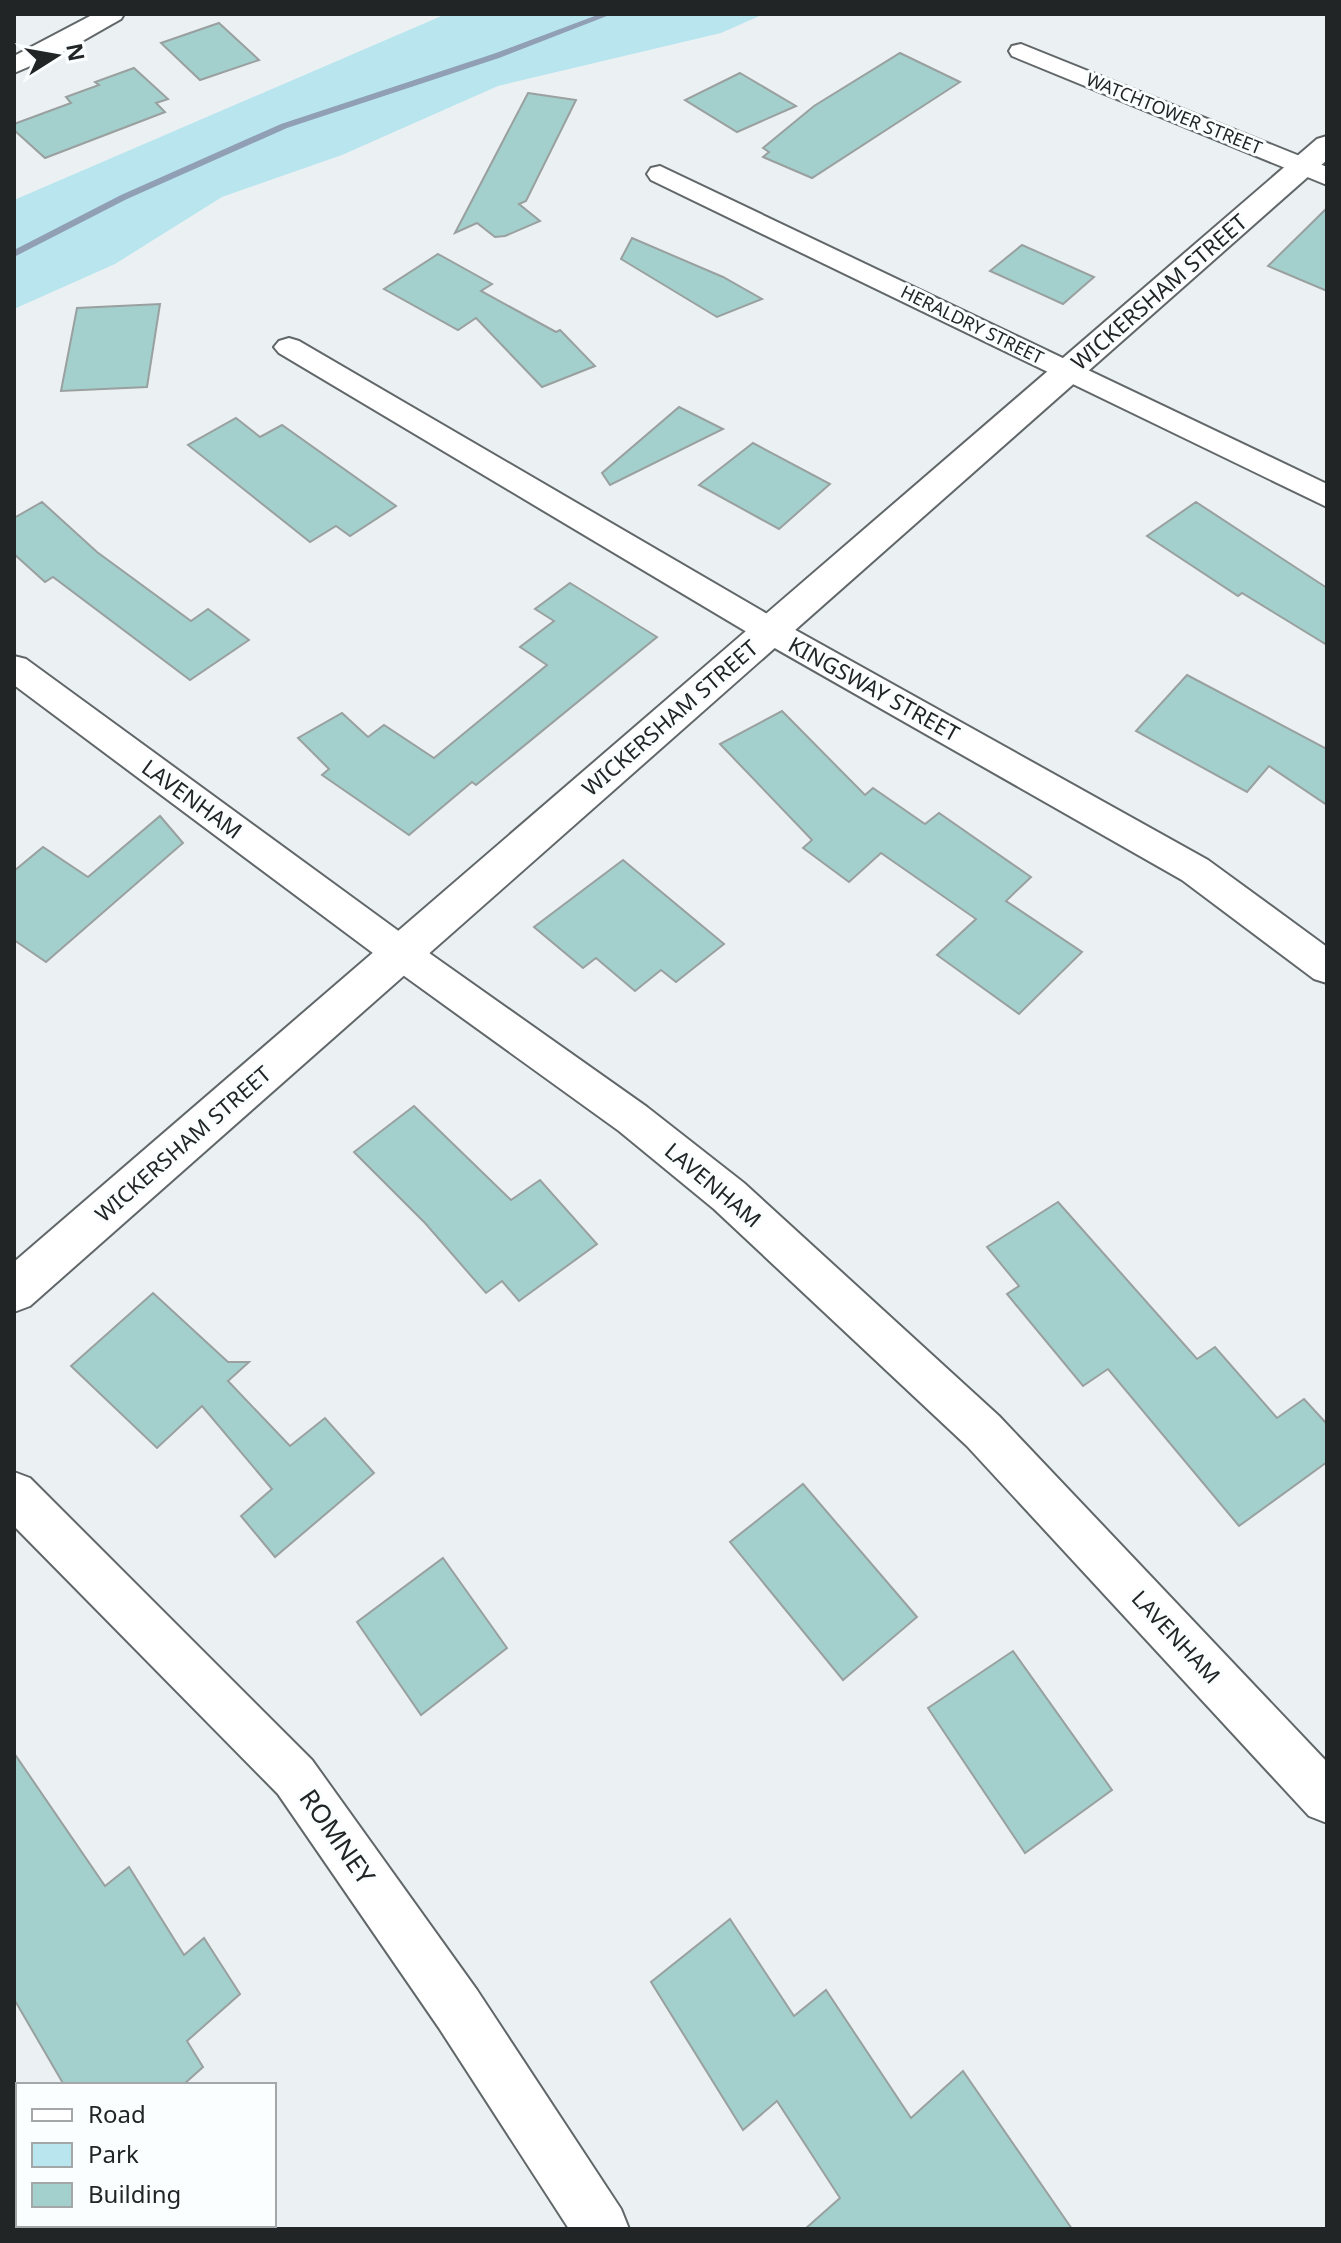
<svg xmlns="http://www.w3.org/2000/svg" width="1341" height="2243" font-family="'Noto Sans',sans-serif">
<rect width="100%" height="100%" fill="#ebf1f3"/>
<polygon fill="#b9e5ef" points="446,14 764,14 721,33 498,86 342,155 222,197 115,264 14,309 14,200"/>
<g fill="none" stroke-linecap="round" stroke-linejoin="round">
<polygon fill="#919fb4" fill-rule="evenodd" points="600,14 612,14 499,58 287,128 127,199 14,257 14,250 121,195 281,124 493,54"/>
</g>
<g fill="#a3d0cc" stroke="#99a09f" stroke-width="2">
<polygon points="219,23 259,60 200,80 161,43"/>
<polygon points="900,53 960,82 812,178 763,157 769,152 763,148 814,106"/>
<polygon points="134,68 168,99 156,103 165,112 45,158 14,130 14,124 71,103 66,97 99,85 95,82"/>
<polygon points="740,73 796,106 737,132 685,100"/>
<polygon points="528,93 576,100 526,201 519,204 540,221 505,236 495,237 477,223 455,233"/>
<polygon points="1327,208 1327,291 1268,266"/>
<polygon points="632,238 723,277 762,299 717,317 621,259"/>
<polygon points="1022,245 1094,277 1063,304 990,271"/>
<polygon points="438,254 492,284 481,291 556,332 560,330 595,366 542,387 476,318 458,330 384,289"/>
<polygon points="160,304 147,387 61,391 77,308"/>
<polygon points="679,407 723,429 610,485 602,473"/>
<polygon points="236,418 260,437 282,425 396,506 350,536 336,526 310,542 188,445"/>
<polygon points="753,443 830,484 779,529 699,485"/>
<polygon points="42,502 97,552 191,621 208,609 249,640 190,680 53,577 45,582 14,554 14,518"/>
<polygon points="1196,502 1327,588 1327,645 1242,593 1238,596 1147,536"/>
<polygon points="570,583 657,637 476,785 472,782 409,835 322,775 329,769 298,738 342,713 368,737 384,725 434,758 547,665 520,647 554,621 535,609"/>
<polygon points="1187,675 1327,749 1327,805 1269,766 1247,792 1136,731"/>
<polygon points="782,711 865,795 873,788 925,824 939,813 1031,877 1006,901 1082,952 1019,1014 937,955 976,919 881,853 849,882 803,848 812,840 720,744"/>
<polygon points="160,816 183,843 46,962 14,940 14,871 43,847 88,877"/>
<polygon points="623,860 724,944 676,982 661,970 635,991 596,958 583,968 534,927"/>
<polygon points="414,1106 511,1200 540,1180 597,1244 519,1301 502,1281 486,1293 425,1223 354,1152"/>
<polygon points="1058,1202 1197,1359 1215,1347 1277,1418 1304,1399 1327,1424 1327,1462 1239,1526 1108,1369 1083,1386 1007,1294 1019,1286 987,1247"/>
<polygon points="153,1293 228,1362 249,1362 228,1381 290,1446 325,1418 374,1473 275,1557 241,1516 272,1489 202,1406 157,1448 71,1366"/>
<polygon points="803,1484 917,1617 843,1680 730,1542"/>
<polygon points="443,1558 507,1648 421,1715 357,1622"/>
<polygon points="1013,1651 1112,1790 1025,1853 928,1708"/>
<polygon points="14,1753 105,1886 129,1867 184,1955 204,1938 240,1994 187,2041 203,2067 183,2085 64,2085 14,1999"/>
<polygon points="730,1919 794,2016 826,1990 911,2118 963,2071 1072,2229 805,2229 840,2198 777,2101 743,2130 651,1982"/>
</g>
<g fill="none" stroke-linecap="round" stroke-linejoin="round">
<defs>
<g id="minor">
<polygon points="94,14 124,14 121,19 63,52 14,73 14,56"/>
<polygon points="1021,44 1327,167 1327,185 1012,56 1009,51 1012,46"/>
<polygon points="660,166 1327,484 1327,507 651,180 647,174 651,168"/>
<polygon points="289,338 299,341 781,622 1208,860 1327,947 1327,983 1314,979 1182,880 757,638 279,353 274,347 279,341"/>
<polygon points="14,656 26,659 415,943 647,1107 744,1183 999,1416 1327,1762 1327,1823 1309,1816 967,1446 714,1209 619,1131 389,965 14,685"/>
<polygon points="14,1472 30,1478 312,1760 477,1990 621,2209 629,2229 569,2229 439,2028 278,1794 14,1526"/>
</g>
<polygon id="tertiary" points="1327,136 1327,160 30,1306 14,1312 14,1262 1317,139"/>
</defs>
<use href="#minor" stroke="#616769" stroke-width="4"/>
<use href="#tertiary" stroke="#616769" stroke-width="4"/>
<use href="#minor" fill="#fff" fill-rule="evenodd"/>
<use href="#tertiary" fill="#fff" fill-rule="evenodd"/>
</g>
<g text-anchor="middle" stroke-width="6" stroke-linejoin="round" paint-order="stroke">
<g font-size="18" fill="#222525" stroke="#fafeff">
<text transform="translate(1174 114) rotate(22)" y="6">WATCHTOWER STREET</text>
<text transform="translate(972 325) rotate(26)" y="6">HERALDRY STREET</text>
</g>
<g font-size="22" fill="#222525" stroke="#fafeff">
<text transform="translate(1159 292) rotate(-41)" y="8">WICKERSHAM STREET</text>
<text transform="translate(874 689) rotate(29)" y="8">KINGSWAY STREET</text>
<text transform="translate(670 718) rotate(-41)" y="8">WICKERSHAM STREET</text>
<text transform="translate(192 799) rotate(36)" y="8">LAVENHAM</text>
<text transform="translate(183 1144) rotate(-41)" y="8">WICKERSHAM STREET</text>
<text transform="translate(713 1185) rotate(40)" y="8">LAVENHAM</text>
<text transform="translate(1176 1637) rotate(47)" y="8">LAVENHAM</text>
</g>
<g font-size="26" fill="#222525" stroke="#fafeff">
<text transform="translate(337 1837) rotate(55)" y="9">ROMNEY</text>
</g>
</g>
<rect width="1341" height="2243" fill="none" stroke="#222525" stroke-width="32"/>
<rect x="16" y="2083" width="260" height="144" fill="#fafeff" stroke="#a4a7a8" stroke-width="2"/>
<rect x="32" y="2109" width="40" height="12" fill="#ffffff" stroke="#a4a7a8" stroke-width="2"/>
<text x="88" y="2123" font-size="24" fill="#222525">Road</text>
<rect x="32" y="2143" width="40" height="24" fill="#b9e5ef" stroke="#a4a7a8" stroke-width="2"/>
<text x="88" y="2163" font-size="24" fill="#222525">Park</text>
<rect x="32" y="2183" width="40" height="24" fill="#a3d0cc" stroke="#a4a7a8" stroke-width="2"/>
<text x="88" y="2203" font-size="24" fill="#222525">Building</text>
<g transform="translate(56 56) rotate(79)" stroke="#fafeff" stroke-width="6" paint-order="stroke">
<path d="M0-6L14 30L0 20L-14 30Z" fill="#222525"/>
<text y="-12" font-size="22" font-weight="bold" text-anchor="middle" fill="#222525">N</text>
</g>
</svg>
